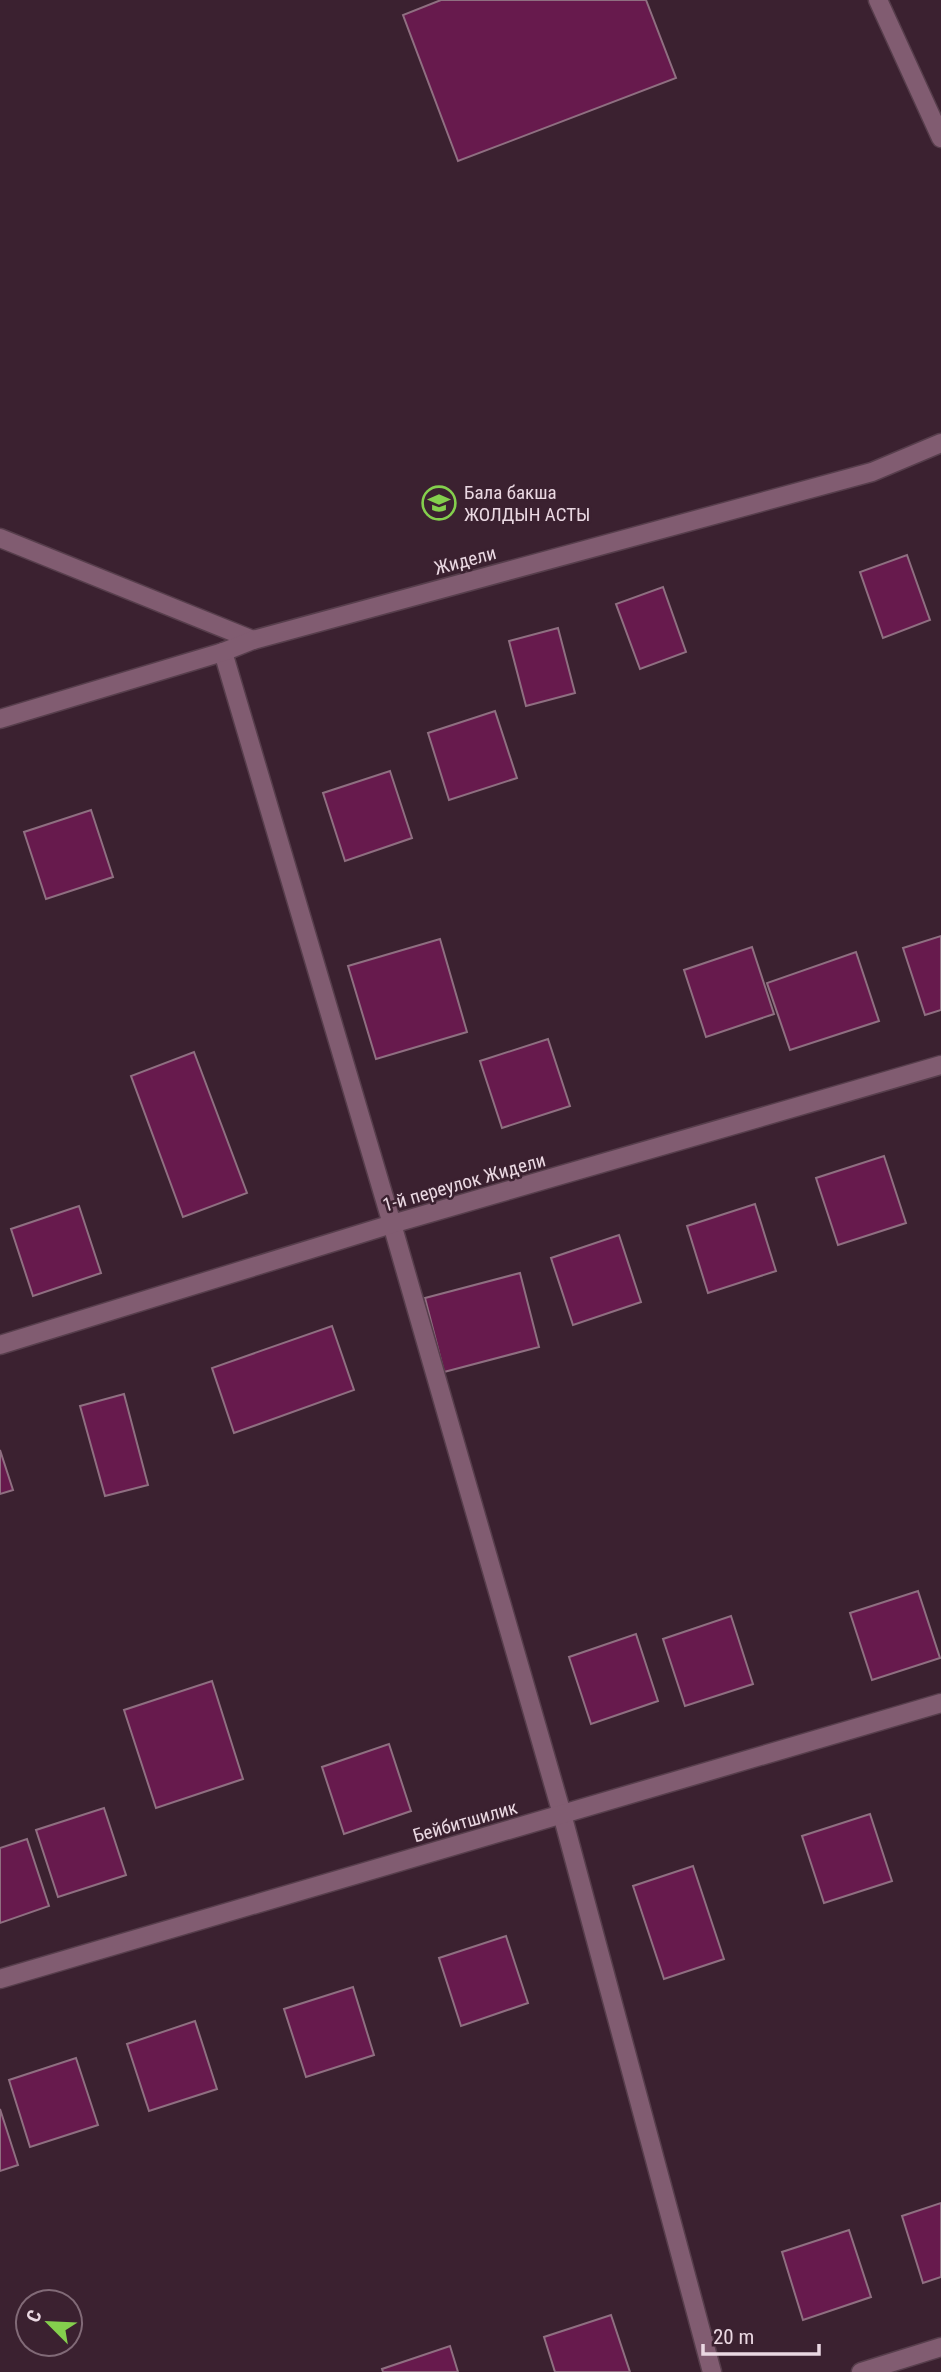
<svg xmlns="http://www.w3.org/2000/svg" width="941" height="2372" font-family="'Roboto Condensed',sans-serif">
<rect width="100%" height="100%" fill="#3b2130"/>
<g fill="#671a4d" stroke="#8f6f81" stroke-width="2">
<polygon points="441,0 646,0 676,78 458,161 403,15"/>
<polygon points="907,555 930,620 883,638 860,572"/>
<polygon points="663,587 686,652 640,669 616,604"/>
<polygon points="558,628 575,693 526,706 509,641"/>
<polygon points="495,711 517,778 449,800 428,733"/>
<polygon points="390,771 412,838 345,861 323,793"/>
<polygon points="91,810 113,877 46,899 24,832"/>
<polygon points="941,936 941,1010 925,1015 903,948"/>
<polygon points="440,939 467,1032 376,1059 348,966"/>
<polygon points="752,947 774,1014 706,1037 684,970"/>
<polygon points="856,952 879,1021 790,1050 767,983"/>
<polygon points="548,1039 570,1106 502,1128 480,1061"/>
<polygon points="194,1052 247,1193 183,1217 131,1076"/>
<polygon points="884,1156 906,1223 838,1245 816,1178"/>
<polygon points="755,1204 776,1271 708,1293 687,1226"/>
<polygon points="79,1206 101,1273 33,1296 11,1229"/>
<polygon points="619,1235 641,1302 573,1325 551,1258"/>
<polygon points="520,1273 539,1347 444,1372 425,1298"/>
<polygon points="332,1326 354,1390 234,1433 212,1368"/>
<polygon points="124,1394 148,1485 105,1496 80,1406"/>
<polygon points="0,1450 13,1490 0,1494"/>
<polygon points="918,1591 940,1658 872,1680 850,1613"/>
<polygon points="731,1616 753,1684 685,1706 663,1639"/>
<polygon points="636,1634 658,1701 591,1724 569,1657"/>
<polygon points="212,1681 243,1779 156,1808 124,1710"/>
<polygon points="389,1744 411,1811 344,1834 322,1767"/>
<polygon points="104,1808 126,1875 58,1897 36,1830"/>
<polygon points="870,1814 892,1881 824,1903 802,1836"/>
<polygon points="27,1839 49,1906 0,1923 0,1848"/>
<polygon points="693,1866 724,1959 664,1979 633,1886"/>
<polygon points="506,1936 528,2003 461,2026 439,1958"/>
<polygon points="353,1987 374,2055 306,2077 284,2009"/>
<polygon points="195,2021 217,2089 149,2111 127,2044"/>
<polygon points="76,2058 98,2125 30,2147 9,2080"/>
<polygon points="0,2109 18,2165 0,2171"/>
<polygon points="941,2203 941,2277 923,2283 902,2216"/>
<polygon points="849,2230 871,2297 803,2320 782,2252"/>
<polygon points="611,2315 630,2372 555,2372 544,2337"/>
<polygon points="450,2346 458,2372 383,2372 382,2369"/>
</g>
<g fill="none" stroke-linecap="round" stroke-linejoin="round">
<defs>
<polyline id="lane" points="0,538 253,640"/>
<g id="street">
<polyline points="878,0 941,138"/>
<polyline points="223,652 392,1224 562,1814 712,2372"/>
<polyline points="0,719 223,652 253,640 872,472 941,443"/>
<polyline points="0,1345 392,1224 941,1065"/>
<polyline points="0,1979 941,1703"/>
<polyline points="861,2372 941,2347"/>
</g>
</defs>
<use href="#lane" stroke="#573e4c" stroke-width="21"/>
<use href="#street" stroke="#573e4c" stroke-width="21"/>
<use href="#lane" stroke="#815c71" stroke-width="18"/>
<use href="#street" stroke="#815c71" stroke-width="18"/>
</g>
<defs>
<symbol id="school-ring" viewBox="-11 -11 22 22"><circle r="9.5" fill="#3b2130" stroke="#84cf4d" stroke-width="1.5"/><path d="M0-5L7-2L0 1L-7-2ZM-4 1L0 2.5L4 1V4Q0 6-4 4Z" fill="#84cf4d"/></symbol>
</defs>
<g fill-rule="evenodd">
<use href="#school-ring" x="420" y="484" width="38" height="38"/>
</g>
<g text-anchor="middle" stroke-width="5" stroke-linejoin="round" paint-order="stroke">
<g font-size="19" fill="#ead8e2" stroke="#3b2130" text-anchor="start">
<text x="464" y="499">Бала бакша<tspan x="464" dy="22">ЖОЛДЫН АСТЫ</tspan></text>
</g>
<g font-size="19" fill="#ead8e2" stroke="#3b2130">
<text transform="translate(465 560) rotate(-15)" y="7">Жидели</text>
<text transform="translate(464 1182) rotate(-16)" y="7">1-й переулок Жидели</text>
<text transform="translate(465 1821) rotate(-16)" y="7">Бейбитшилик</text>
</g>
</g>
<g transform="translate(49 2323) rotate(294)"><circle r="33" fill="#3b2130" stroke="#816a77" stroke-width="2"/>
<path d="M0-5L12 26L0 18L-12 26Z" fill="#84cf4d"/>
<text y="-10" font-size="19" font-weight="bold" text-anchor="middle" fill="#ead8e2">С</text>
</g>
<path d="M703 2344v10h116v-10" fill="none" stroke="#ead8e2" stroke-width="3.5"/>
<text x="713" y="2344" font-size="21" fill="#ead8e2" stroke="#3b2130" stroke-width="5" paint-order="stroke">20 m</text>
</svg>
